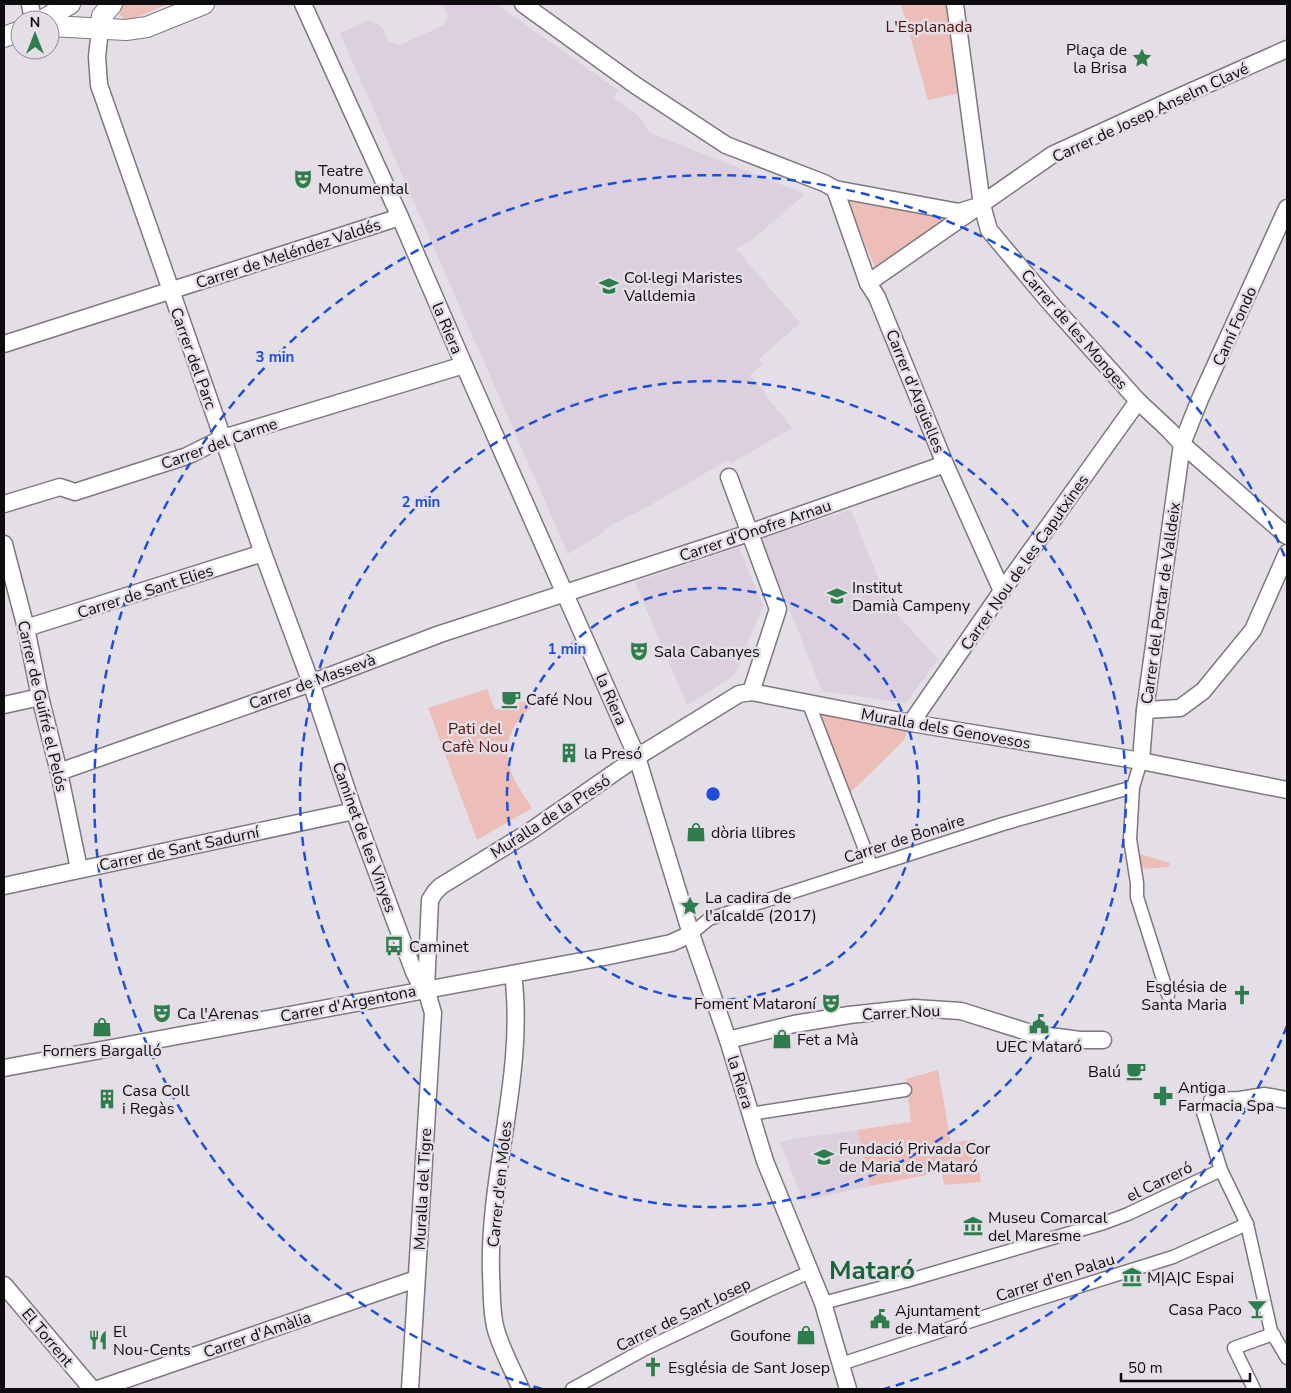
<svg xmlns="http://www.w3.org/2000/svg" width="1291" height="1393" font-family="'Nunito Sans',sans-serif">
<rect width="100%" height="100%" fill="#e4dee6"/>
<g fill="#dcd0de">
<polygon points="443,4 496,4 618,90 614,98 636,114 645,124 650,133 805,194 752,240 736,249 800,323 759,359 763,364 750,375 765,392 764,393 792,428 730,464 728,460 649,506 613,524 599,535 568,554 340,33 370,20 382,27 389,42 400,45 444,25 448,16"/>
<polygon points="851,510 881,585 888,584 895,612 938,659 906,703 822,691 761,538"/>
<polygon points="739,547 763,606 734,676 687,705 635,582"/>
<polygon points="857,1130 870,1186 803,1201 780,1142 798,1138"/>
</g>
<g fill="#edbeb7">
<polygon points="122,4 168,4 130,20 124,19 119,14"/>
<polygon points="901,4 947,4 961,93 928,100"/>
<polygon points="847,201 949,216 876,269"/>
<path d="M487,689L495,710L529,700L531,708C510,723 501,751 512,774C517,786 525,797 532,808L477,840L428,708Z"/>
<polygon points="807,710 908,729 904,740 849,794"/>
<polygon points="1139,854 1170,863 1169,867 1140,869"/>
<polygon points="938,1070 951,1143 975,1139 981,1182 944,1185 942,1172 870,1186 857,1130 911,1122 906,1079"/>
</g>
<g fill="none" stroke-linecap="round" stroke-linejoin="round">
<defs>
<g id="pedestrian">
<polyline points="809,704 871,865"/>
<polyline points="1141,761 1133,787 1130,839 1137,883 1137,897 1168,995"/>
<polyline points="691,934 709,919 1003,824 1133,787"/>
<polyline points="1202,1109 1221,1170 1247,1224 1271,1331 1287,1358"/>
<polyline points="750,1114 905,1090"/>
<polyline points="823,1303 906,1281 1104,1223 1128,1214 1221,1170"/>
<polyline points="841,1364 1023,1304 1173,1257 1247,1224"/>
<polyline points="572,1389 645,1349 767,1291 810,1272"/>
<polyline points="1254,1389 1234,1348 1270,1335 1274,1335"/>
</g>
<g id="minor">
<polyline points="30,4 33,20"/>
<polyline points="303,4 400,217 464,365 637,757 691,934 728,1040 765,1161 823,1303 848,1389"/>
<polyline points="523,4 635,85 726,145 824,183 835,189 959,212 982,205"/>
<polyline points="955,4 982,205 989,230 1051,304 1138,401 1169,430 1182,444 1287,536"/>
<polyline points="100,29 97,57 99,85 263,553 311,683 354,811 414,972 419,982 426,989 433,1013 410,1389"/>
<polyline points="835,189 868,283 877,297 945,464 1002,591"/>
<polyline points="868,283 1052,155 1163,104 1287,49"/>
<polyline points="4,344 400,217"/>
<polyline points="729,477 778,609 751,692"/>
<polyline points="4,504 60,487 75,492 187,456 223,438 464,365"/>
<polyline points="4,544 26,628 40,697 59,772 79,869"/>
<polyline points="26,628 263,553"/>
<polyline points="4,705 40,697"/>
<polyline points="1145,710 1180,708 1203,691 1253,630 1287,553"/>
<polyline points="911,723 1002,591 1138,401"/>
<polyline points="1141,761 1145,710 1182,444 1200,399 1287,208"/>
<polyline points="59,772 311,683 440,634 749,533 945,464"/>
<polyline points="4,886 354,811"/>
<path d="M513,974C526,1074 488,1173 491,1273C492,1291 491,1309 495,1326C499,1345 513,1370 521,1389"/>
<polyline points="426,989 430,900 435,892 441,886 529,832 637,757 739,694 751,692 762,694 911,723 1141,761 1287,790"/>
<polyline points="728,1040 794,1024 849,1015 914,1008 961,1011 1034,1034 1080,1040 1103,1040"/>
<polyline points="4,1068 604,957 671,943 691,934"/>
<polyline points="1212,1101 1240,1100 1265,1096 1287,1100"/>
<polyline points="4,1285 92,1389"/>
<polyline points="98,1389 416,1279"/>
</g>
<g id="tertiary">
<polyline points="43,20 70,4"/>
<polyline points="50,26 126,30 147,27 204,4"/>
<polyline points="100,29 102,16 112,4"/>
<polyline points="4,37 20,31"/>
</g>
</defs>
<use href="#pedestrian" stroke="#7e777f" stroke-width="15"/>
<use href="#minor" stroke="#7e777f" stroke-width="19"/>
<use href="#tertiary" stroke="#7e777f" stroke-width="22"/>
<use href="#pedestrian" stroke="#fff" stroke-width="12"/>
<use href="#minor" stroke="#fff" stroke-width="16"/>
<use href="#tertiary" stroke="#fff" stroke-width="20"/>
</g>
<g fill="none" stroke="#1d4ed8" stroke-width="2.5" stroke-dasharray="9 6">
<circle cx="713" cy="794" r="206"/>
<circle cx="713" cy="794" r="413"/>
<path d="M1287 1026A619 619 0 0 1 884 1389M542 1389A619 619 0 1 1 1287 562"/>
</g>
<defs>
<symbol id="sight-bare" viewBox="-9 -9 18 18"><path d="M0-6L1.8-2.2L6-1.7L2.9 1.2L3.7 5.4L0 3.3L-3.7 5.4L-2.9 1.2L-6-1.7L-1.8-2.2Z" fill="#2f7c4c" stroke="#e4dee6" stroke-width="2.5" paint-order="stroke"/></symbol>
<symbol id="theatre-bare" viewBox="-9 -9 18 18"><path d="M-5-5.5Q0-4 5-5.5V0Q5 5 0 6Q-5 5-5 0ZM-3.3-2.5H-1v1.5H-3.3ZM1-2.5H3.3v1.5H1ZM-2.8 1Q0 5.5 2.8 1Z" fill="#2f7c4c" stroke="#e4dee6" stroke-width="2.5" paint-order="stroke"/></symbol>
<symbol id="school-bare" viewBox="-9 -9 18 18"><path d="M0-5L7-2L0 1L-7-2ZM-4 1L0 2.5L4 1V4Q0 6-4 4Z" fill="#2f7c4c" stroke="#e4dee6" stroke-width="2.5" paint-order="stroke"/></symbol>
<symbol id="cafe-bare" viewBox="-9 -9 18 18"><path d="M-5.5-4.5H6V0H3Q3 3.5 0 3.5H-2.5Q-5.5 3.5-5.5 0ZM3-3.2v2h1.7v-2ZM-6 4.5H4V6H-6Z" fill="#2f7c4c" stroke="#e4dee6" stroke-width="2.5" paint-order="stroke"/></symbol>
<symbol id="building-bare" viewBox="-9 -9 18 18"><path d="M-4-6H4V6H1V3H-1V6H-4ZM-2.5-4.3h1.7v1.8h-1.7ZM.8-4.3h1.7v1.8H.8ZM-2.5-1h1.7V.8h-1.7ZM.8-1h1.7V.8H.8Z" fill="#2f7c4c" stroke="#e4dee6" stroke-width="2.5" paint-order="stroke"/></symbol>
<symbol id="shop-bare" viewBox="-9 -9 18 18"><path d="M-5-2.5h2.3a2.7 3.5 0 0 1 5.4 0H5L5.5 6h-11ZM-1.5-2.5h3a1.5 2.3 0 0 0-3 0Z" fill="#2f7c4c" stroke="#e4dee6" stroke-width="2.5" paint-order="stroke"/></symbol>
<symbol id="bus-bare" viewBox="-9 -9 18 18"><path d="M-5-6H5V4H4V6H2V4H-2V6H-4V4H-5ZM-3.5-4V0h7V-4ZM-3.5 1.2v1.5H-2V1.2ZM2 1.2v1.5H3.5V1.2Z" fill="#2f7c4c" stroke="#e4dee6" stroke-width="2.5" paint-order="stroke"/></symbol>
<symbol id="church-bare" viewBox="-9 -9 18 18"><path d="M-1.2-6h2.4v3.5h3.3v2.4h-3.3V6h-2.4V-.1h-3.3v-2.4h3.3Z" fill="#2f7c4c" stroke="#e4dee6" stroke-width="2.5" paint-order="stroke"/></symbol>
<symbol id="civic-bare" viewBox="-9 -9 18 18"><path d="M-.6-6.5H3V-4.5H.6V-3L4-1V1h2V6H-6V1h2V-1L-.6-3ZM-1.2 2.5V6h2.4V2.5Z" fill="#2f7c4c" stroke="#e4dee6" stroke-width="2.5" paint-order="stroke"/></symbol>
<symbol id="pharmacy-bare" viewBox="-9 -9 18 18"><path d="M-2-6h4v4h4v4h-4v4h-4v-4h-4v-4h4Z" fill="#2f7c4c" stroke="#e4dee6" stroke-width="2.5" paint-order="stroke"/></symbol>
<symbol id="museum-bare" viewBox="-9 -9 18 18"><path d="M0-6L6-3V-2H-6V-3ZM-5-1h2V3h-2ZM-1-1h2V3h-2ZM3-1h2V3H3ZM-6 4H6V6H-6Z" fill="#2f7c4c" stroke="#e4dee6" stroke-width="2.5" paint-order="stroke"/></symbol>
<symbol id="bar-bare" viewBox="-9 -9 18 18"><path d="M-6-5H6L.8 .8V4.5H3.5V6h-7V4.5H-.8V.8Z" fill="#2f7c4c" stroke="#e4dee6" stroke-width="2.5" paint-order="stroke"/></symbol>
<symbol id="restaurant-bare" viewBox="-9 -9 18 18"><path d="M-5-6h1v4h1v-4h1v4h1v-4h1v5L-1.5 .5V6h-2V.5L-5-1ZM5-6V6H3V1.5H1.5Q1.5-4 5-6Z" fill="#2f7c4c" stroke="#e4dee6" stroke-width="2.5" paint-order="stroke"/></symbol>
</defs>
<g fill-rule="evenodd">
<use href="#sight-bare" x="1128" y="44" width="28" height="28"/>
<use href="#theatre-bare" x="289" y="165" width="28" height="28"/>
<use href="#school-bare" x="595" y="272" width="28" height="28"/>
<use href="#school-bare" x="823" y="582" width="28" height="28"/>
<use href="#theatre-bare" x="625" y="637" width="28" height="28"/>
<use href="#cafe-bare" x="497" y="685" width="28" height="28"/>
<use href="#building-bare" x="555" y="739" width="28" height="28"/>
<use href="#shop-bare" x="682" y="818" width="28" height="28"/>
<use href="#sight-bare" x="676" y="892" width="28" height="28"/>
<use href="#bus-bare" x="380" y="932" width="28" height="28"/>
<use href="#church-bare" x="1228" y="981" width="28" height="28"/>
<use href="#theatre-bare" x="817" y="989" width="28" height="28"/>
<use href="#theatre-bare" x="148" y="999" width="28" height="28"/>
<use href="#civic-bare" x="1025" y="1010" width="28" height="28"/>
<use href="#shop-bare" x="88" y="1013" width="28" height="28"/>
<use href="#shop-bare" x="768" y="1025" width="28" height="28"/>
<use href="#cafe-bare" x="1122" y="1057" width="28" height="28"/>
<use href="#pharmacy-bare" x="1149" y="1082" width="28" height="28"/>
<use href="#building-bare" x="93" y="1085" width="28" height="28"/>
<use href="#school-bare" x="810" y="1143" width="28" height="28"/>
<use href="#museum-bare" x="959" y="1212" width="28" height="28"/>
<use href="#museum-bare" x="1118" y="1263" width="28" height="28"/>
<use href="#bar-bare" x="1243" y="1295" width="28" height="28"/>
<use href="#civic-bare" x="866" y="1305" width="28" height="28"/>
<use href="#shop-bare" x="792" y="1321" width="28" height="28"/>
<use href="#restaurant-bare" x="84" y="1326" width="28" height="28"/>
<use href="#church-bare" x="639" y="1353" width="28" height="28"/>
</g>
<g text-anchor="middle" stroke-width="5" stroke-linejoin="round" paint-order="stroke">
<g font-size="16" fill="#50110d" stroke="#e4dee6">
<text x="929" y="32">L'Esplanada</text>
<text x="475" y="734">Pati del<tspan x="475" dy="18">Cafè Nou</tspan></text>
</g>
<g font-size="16" fill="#0e0c0e" stroke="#e4dee6" text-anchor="start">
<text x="1127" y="55" text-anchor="end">Plaça de<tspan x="1127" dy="18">la Brisa</tspan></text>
<text x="318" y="176">Teatre<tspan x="318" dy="18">Monumental</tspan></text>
<text x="624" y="283">Col·legi Maristes<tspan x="624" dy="18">Valldemia</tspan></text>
<text x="852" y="593">Institut<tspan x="852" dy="18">Damià Campeny</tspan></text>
<text x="654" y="657">Sala Cabanyes</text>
<text x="526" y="705">Café Nou</text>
<text x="584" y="759">la Presó</text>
<text x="711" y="838">dòria llibres</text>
<text x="705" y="903">La cadira de<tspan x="705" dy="18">l'alcalde (2017)</tspan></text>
<text x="409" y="952">Caminet</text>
<text x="1227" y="992" text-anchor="end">Església de<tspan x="1227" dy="18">Santa Maria</tspan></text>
<text x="816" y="1009" text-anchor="end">Foment Mataroní</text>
<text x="177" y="1019">Ca l'Arenas</text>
<text x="797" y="1045">Fet a Mà</text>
<text x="1039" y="1052" text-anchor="middle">UEC Mataró</text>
<text x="102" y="1056" text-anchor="middle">Forners Bargalló</text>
<text x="1121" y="1077" text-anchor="end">Balú</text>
<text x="1178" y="1093">Antiga<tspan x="1178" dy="18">Farmacia Spa</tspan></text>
<text x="122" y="1096">Casa Coll<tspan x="122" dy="18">i Regàs</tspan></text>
<text x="839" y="1154">Fundació Privada Cor<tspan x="839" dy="18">de Maria de Mataró</tspan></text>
<text x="988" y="1223">Museu Comarcal<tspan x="988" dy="18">del Maresme</tspan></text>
<text x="1147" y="1283">M|A|C Espai</text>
<text x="1242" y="1315" text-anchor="end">Casa Paco</text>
<text x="895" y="1316">Ajuntament<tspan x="895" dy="18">de Mataró</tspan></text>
<text x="113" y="1337">El<tspan x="113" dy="18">Nou-Cents</tspan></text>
<text x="791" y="1341" text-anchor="end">Goufone</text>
<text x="668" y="1373">Església de Sant Josep</text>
</g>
<g font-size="16" fill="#0e0c0e" stroke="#e4dee6">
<text transform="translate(1150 112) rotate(-25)" y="6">Carrer de Josep Anselm Clavé</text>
<text transform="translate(288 253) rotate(-18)" y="6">Carrer de Meléndez Valdés</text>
<text transform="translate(1234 326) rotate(-66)" y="6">Camí Fondo</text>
<text transform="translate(448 328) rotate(67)" y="6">la Riera</text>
<text transform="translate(1075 329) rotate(49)" y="6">Carrer de les Monges</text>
<text transform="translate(194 358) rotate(70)" y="6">Carrer del Parc</text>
<text transform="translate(916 391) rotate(68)" y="6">Carrer d'Argüelles</text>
<text transform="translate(219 443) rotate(-20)" y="6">Carrer del Carme</text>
<text transform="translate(755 530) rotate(-19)" y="6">Carrer d'Onofre Arnau</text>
<text transform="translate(1024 562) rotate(-55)" y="6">Carrer Nou de les Caputxines</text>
<text transform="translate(145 591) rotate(-18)" y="6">Carrer de Sant Elies</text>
<text transform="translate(1160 603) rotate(-82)" y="6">Carrer del Portar de Valldeix</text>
<text transform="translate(312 681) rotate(-20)" y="6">Carrer de Massevà</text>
<text transform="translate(612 699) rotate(66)" y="6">la Riera</text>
<text transform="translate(43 706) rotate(77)" y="6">Carrer de Guifré el Pelós</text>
<text transform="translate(946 728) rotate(10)" y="6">Muralla dels Genovesos</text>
<text transform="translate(550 816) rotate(-33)" y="6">Muralla de la Presó</text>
<text transform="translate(365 837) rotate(70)" y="6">Caminet de les Vinyes</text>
<text transform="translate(904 838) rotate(-18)" y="6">Carrer de Bonaire</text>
<text transform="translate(179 848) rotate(-12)" y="6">Carrer de Sant Sadurní</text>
<text transform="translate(348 1003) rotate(-11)" y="6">Carrer d'Argentona</text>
<text transform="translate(901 1012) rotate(-3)" y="6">Carrer Nou</text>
<text transform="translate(741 1082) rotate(73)" y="6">la Riera</text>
<text transform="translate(1159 1181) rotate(-26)" y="6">el Carreró</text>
<text transform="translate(499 1184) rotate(-84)" y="6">Carrer d'en Moles</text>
<text transform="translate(422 1189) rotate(-87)" y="6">Muralla del Tigre</text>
<text transform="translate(1055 1277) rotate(-18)" y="6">Carrer d'en Palau</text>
<text transform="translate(683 1314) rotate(-26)" y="6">Carrer de Sant Josep</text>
<text transform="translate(257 1334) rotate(-19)" y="6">Carrer d'Amàlia</text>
<text transform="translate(48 1337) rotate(50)" y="6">El Torrent</text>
</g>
<g font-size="26" font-weight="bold" fill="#1a6338" stroke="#e4dee6">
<text x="872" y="1279">Mataró</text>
</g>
</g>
<circle cx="713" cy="794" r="8" fill="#1d4ed8" stroke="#e4dee6" stroke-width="2.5"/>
<g font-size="15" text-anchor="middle" font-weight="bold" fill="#1d4ed8" stroke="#e4dee6" stroke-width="5" stroke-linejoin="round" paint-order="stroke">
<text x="275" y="362">3 min</text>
<text x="421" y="507">2 min</text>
<text x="567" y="654">1 min</text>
</g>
<rect width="1291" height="1393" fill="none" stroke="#0e0c0e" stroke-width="10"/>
<g transform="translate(35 35)"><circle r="24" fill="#e4dee6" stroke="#8e8a90"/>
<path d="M0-4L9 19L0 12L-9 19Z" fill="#2f7c4c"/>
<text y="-8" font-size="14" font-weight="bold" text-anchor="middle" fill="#0e0c0e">N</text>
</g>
<path d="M1121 1373v8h129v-8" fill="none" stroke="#0e0c0e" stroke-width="2.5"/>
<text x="1128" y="1373" font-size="15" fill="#0e0c0e" stroke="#e4dee6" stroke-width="4" paint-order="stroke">50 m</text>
</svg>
